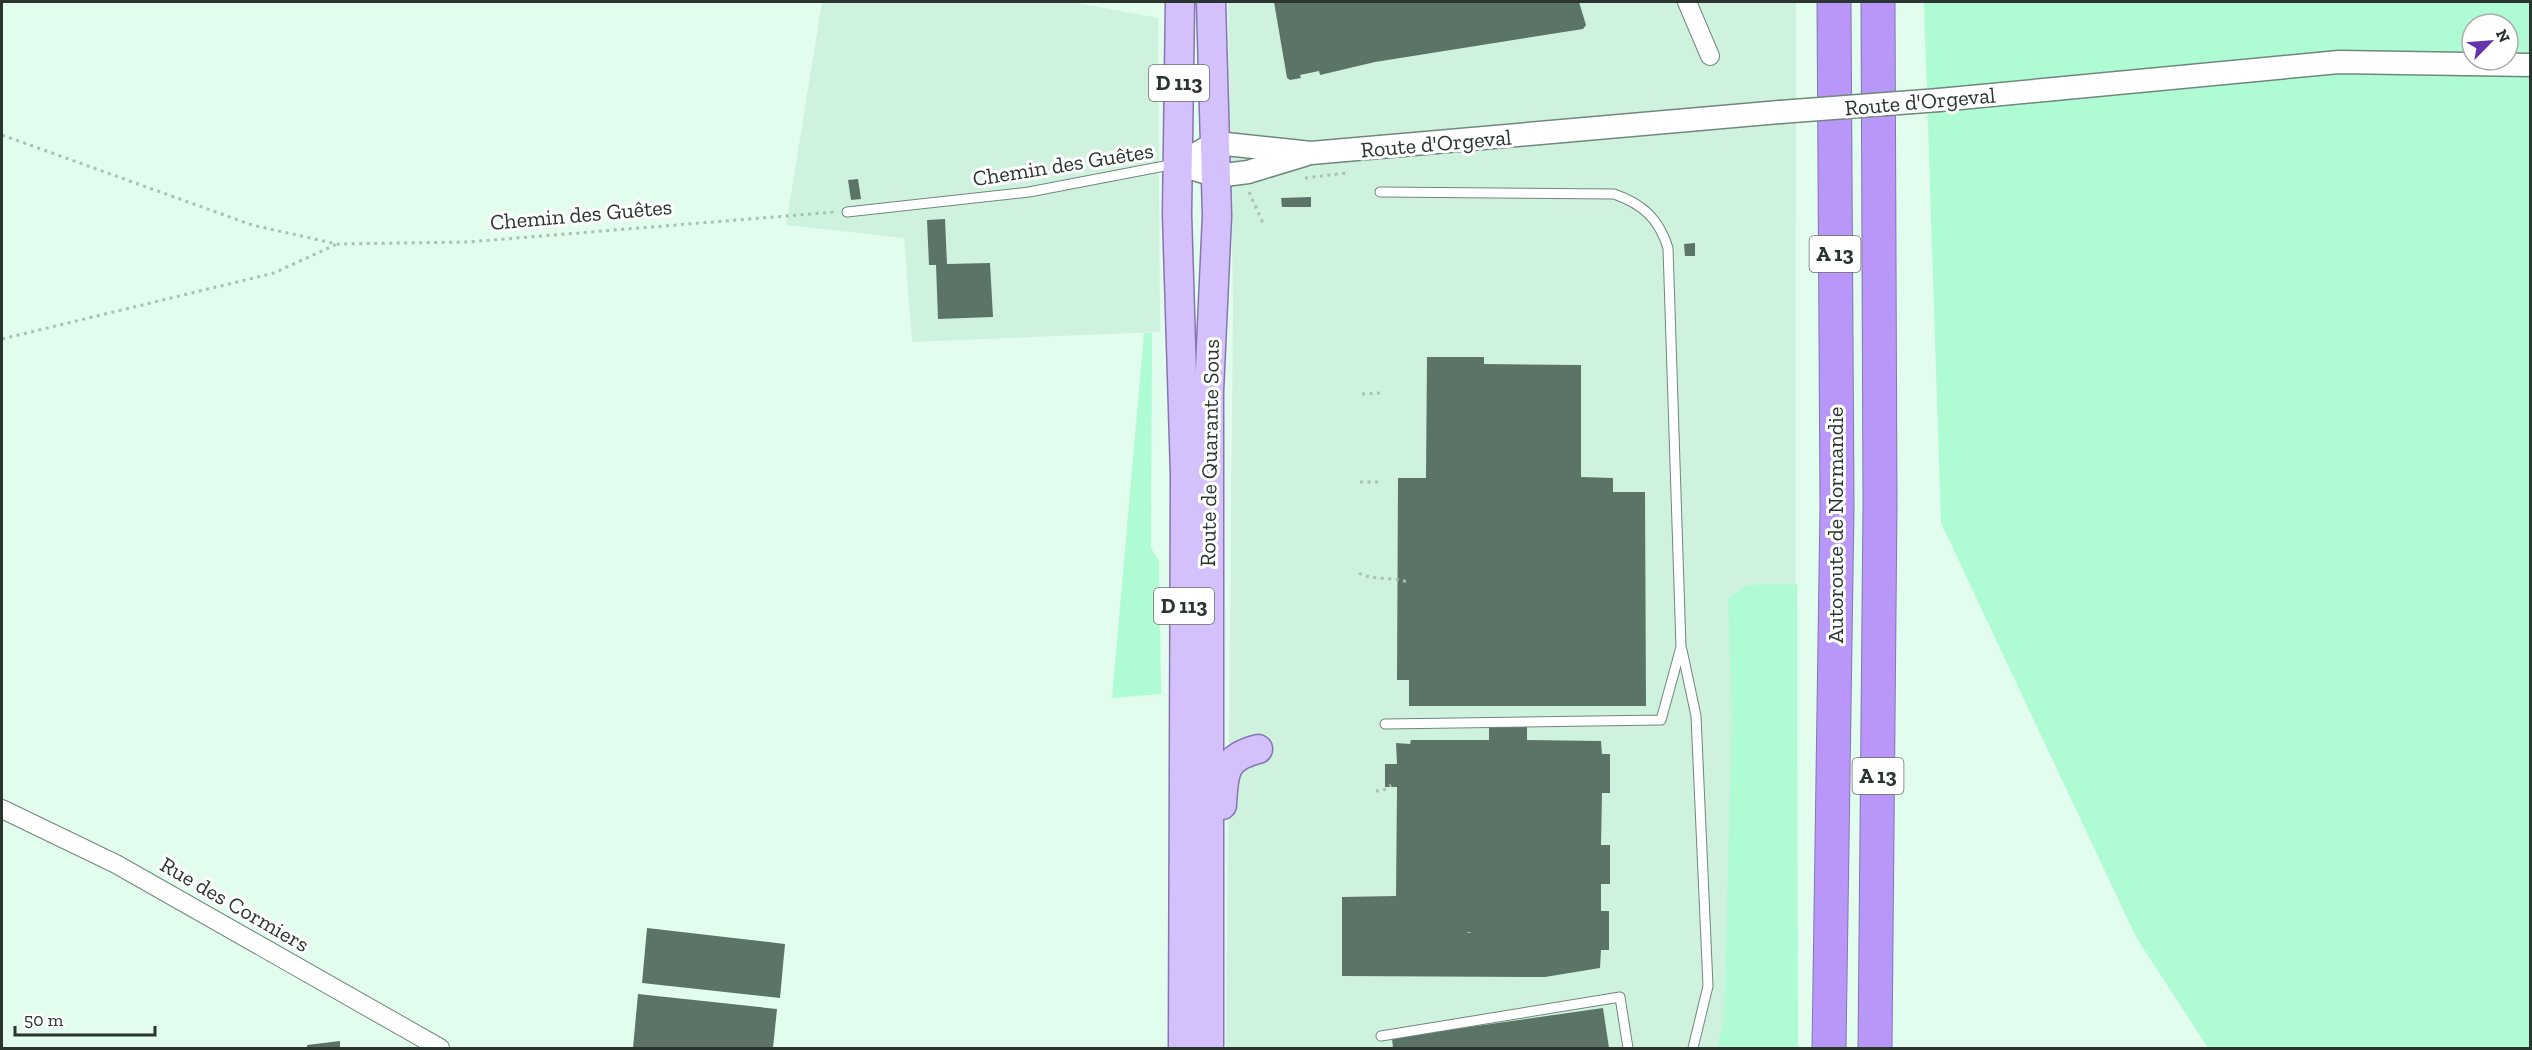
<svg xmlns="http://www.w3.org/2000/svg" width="2532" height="1050" font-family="'Zilla Slab',serif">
<rect width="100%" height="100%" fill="#e2fdee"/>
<g fill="#cff2df">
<polygon points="822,2 1072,2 1158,18 1160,332 912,342 904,238 786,225"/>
<polygon points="1228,2 1796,2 1795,1027 1788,1048 1226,1048 1233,307"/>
</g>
<g fill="#aefbd4" fill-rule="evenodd">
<path d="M1924,2H2530V1048H2208L2136,937L1941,523ZM2472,24H2508V60H2472Z"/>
<polygon points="1144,333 1152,333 1151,548 1159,561 1161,694 1112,698"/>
<polygon points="1797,584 1798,1048 1717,1048 1724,1021 1732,712 1728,599 1748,585"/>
</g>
<g fill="#5c7468">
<polygon points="1274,2 1579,2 1586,25 1583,29 1375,62 1320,75 1319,71 1300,75 1301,78 1290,80 1287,78"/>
<polygon points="858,179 861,199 851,200 848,180"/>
<polygon points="1311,197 1311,207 1282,207 1281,198"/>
<polygon points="945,219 947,264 990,263 993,317 938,319 936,265 929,265 927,220"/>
<polygon points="1695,243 1695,256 1685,256 1684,244"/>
<polygon points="1427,357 1484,357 1484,364 1581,365 1581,477 1613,478 1613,492 1645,492 1646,706 1409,706 1409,680 1397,680 1398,478 1426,478"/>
<polygon points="1527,725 1527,740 1601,741 1602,754 1610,754 1610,793 1602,793 1601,845 1610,845 1610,884 1601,884 1601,911 1609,911 1609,950 1601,950 1600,968 1545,977 1342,976 1342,897 1396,896 1397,787 1385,787 1385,764 1397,764 1396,743 1410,744 1411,740 1489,740 1489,726"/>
<polygon points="647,928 785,944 780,998 642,983"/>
<polygon points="638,994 777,1009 773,1048 633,1048"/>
<polygon points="1603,1008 1609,1048 1393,1048 1392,1038"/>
<polygon points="340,1041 340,1048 307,1048 307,1045"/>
</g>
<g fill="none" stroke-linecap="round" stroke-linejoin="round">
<defs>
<g id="service">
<path d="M1380,192L1614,194C1643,204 1659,219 1668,248L1681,647L1661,720L1385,724"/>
<polyline points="847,212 1029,192 1175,164"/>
<polyline points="1682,650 1696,716 1708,986 1693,1048"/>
<polyline points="1381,1036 1620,997 1628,1048"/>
</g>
<g id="minor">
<polyline points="1687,2 1710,56"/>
<polyline points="2,809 116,864 440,1048"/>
</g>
<g id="tertiary">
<polyline points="1939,100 2339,62 2530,65"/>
<polyline points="1178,164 1216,143 1311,153 1780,112"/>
<polyline points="1178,164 1217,176 1248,172 1304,155"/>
</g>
<g id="primary">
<polyline points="1180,2 1177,214 1185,474 1183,1048"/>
<path d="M1222,805C1224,773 1223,758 1258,749"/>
<polyline points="1209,1048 1209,391 1217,216 1211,2"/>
</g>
<g id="motorway">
<polyline points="1829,1048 1837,506 1834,2"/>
<polyline points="1875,1048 1880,504 1878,2"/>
</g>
</defs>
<use href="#service" stroke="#6f887b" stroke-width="11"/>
<use href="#minor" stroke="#6f887b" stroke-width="20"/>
<use href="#tertiary" stroke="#6f887b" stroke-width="25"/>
<use href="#primary" stroke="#8675b2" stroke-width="31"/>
<use href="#motorway" stroke="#8675b2" stroke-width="35"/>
<g stroke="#aac0b4" stroke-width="3" stroke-dasharray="3 4.5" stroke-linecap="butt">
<polyline points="2,135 252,225 337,244 468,242 835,212"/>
<polyline points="1305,178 1347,173"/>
<polyline points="1249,192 1263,223"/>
<polyline points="2,339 274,273 337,244"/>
<polyline points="1362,394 1382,393"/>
<polyline points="1360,482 1382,482"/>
<path d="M1359,573C1373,581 1394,576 1410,583"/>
<polyline points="1376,791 1382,791 1391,785"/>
<polyline points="1469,932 1469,933"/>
</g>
<use href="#service" stroke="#fff" stroke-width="9"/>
<use href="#minor" stroke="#fff" stroke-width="18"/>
<use href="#tertiary" stroke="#fff" stroke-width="22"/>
<use href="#primary" stroke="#d4c1fb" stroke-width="28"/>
<use href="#motorway" stroke="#b897f8" stroke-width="33"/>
<defs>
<polyline id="tertiary-bridge" points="1780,112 1939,100"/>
</defs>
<use href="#tertiary-bridge" stroke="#6f887b" stroke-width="25" stroke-linecap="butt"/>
<use href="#tertiary-bridge" stroke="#fff" stroke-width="22"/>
</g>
<g text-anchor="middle" stroke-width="6" stroke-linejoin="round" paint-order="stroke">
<g fill="#fff" stroke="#6a726d" stroke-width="1.5">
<rect x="1149" y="65" width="60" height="36" rx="4.5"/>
<rect x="1809.5" y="236" width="51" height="36" rx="4.5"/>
<rect x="1154" y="588" width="60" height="36" rx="4.5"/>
<rect x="1852.5" y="758" width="51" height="36" rx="4.5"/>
</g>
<g font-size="21" font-weight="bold" fill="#2a352f">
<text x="1179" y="90">D 113</text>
<text x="1835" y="261">A 13</text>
<text x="1184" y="613">D 113</text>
<text x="1878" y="783">A 13</text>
</g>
<g font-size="22" fill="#2a352f" stroke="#fff">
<text transform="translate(1920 101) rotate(-5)" y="8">Route d'Orgeval</text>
<text transform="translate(1436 143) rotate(-5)" y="8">Route d'Orgeval</text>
<text transform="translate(1063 164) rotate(-9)" y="8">Chemin des Guêtes</text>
<text transform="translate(581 214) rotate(-5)" y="8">Chemin des Guêtes</text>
<text transform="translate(1209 453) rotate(-89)" y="8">Route de Quarante Sous</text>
<text transform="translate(1835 525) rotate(-90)" y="8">Autoroute de Normandie</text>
<text transform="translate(235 904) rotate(30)" y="8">Rue des Cormiers</text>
</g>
</g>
<rect width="2532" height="1050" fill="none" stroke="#2a352f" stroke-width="6"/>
<g transform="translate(2490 42) rotate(65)"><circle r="28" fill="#ffffff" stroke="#aaaeac" stroke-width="1.5"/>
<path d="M0-4.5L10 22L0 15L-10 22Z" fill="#6633aa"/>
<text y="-9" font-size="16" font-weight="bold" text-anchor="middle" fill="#2a352f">N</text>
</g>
<path d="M15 1026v9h140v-9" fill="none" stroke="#2a352f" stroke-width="3"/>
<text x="24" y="1026" font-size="18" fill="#2a352f" stroke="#ffffff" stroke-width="4.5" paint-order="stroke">50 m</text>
</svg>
